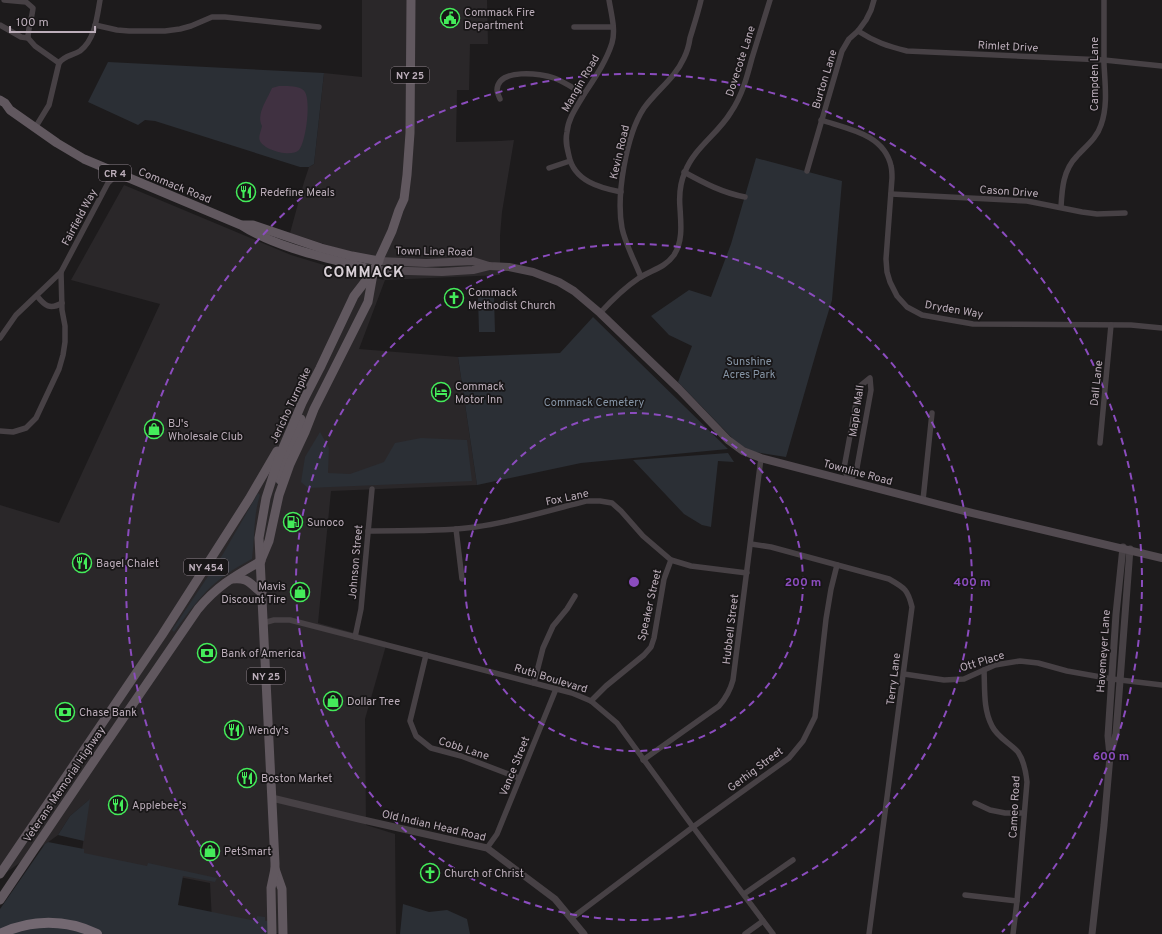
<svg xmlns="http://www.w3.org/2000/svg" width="1162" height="934" font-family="Overpass,sans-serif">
<rect width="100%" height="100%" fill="#1d1b1c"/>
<polygon fill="#2a2729" points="362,0 487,0 488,44 470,44 469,90 457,90 456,142 500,141 514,140 502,212 500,236 500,275 385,280 359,349 458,357 477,485 331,491 318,623 387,642 365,719 366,825 395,834 396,934 281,934 212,921 210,883 81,858 89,800 70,816 58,835 0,877 0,505 59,523 160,304 71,280 124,185 291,255 337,269 384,280 373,260 290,233 304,182 309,167 314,164 324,73 362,77"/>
<g fill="#2b2f35">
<polygon points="108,62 324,73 314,164 309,167 300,167 155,121 145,120 138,125 88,102"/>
<polygon points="756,158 842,181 832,300 818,346 786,457 755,452 744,447 734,440 678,382 692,346 669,335 651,316 689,290 711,297 731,244"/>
<polygon points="478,297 494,297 495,332 479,332"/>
<polygon points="593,317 728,449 581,463 477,485 458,357 560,353"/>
<polygon points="320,432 329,448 328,473 350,474 384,462 395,443 421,438 467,440 472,481 308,488 301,482 305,457"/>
<polygon points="728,453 734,462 718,461 711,527 702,525 684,514 633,460"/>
<path d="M258,493L260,495C253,516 255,538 252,559C241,565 230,571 220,579C202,593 188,613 174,632L172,630L223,554Z"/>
<polygon points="90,799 84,841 58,835 70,816"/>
<polygon points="48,842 84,849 84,853 147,866 148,863 217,878 215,882 183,876 178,905 256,921 257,916 265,917 265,921 268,921 269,934 102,934 85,926 0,929 0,909 45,844"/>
<polygon points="403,904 429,912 447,910 467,919 470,934 400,934"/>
<polygon points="32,926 55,926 88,934 5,934"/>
</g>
<path fill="#403141" d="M279,86C286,86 301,85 305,92C311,103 306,141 299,150C291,158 264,150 260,141C258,137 261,131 262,126C256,114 267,100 272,88Z"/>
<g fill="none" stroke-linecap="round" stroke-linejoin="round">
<g stroke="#474145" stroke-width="5.5">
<path d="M609,0C611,13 616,30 612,43C606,62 594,79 583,96C576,108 568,119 567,132C565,141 567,148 569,156C574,181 600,188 621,192"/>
<path d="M0,25L21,37L28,38C28,28 32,18 33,8L26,2L4,0"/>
<polyline points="95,25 117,30 129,31 165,31 180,29 191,26 212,17 225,17 319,27"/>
<polyline points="574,27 613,27"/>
<path d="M858,31C875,42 887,46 907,51L1104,60L1162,66"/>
<polyline points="28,38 35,46 59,63"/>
<path d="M500,99C499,96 497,93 497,90C498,68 541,73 554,78C565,82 574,89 584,94"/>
<path d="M821,120C848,129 884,134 891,166C892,170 892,174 892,178L886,259L887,272L890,282L897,296L907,307L922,315L973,324L1131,325L1162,328"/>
<path d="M35,128L49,105L59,63C65,55 72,56 80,51C95,40 97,17 100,0"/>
<polyline points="549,168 570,161"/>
<polyline points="807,171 842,51 849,39 858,31 866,20 871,10 874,0"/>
<path d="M684,172C704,183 723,193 745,197"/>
<polyline points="891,194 1027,201 1082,212 1097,214 1125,213"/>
<path d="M1061,207C1062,189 1063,170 1077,156C1086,146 1097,138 1101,125C1108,106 1105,84 1104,64C1104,43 1104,21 1104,0"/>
<polyline points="61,272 108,183 117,174"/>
<path d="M641,277C635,262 625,243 622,228C616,196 626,135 644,108C657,90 675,78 684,58C687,52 689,45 690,38C694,25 698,13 701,0"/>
<path d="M37,296C45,306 50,310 62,303"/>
<path d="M600,313C612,300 624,288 639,278C651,270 665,268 674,255C683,241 681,224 680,208C679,196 680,183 685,172C694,148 718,134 731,112C742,96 747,77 752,58C758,39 764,19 770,0"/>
<polyline points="0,338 16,315 61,272 62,310 65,326 65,342 63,355 59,369 36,418 26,428 13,432 0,431"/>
<polygon points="870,378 871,390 856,473 849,481 844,468 859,387"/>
<polyline points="1100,443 1111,325"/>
<polyline points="923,500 932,413"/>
<polyline points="456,529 462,579"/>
<path d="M368,531C402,530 442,532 475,527C513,522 550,510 586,501H600L612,503L621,511L643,536L671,560L691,566L747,573"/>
<path d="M751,544L771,547L889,579C905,588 908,590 912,607L869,934"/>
<polyline points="263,623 274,620 290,620 572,693 591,701 617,723 693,827 773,934"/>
<polyline points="355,637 361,609 372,489"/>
<polyline points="426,655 410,721 416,736 431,748 461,756 519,778"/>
<path d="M984,670C985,689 983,709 992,726C997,737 1010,743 1018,752C1024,761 1026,772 1027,782L1017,901L1013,934"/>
<polyline points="904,674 944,680 964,679 995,665 1020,661 1038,663 1067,671 1112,679 1162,685"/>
<polyline points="534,683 543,648 553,626 567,609 575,596"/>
<polyline points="591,701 606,686 644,655 651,647 654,638 664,579 671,560"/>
<path d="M643,760L719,706C726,698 730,691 733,680L761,458"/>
<polyline points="975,803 990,810 1005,813 1024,813"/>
<polyline points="487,848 497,834 556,689"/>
<polyline points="744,894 793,860"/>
<polyline points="965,895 1017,901"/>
<polyline points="572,918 693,827 789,758 803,741 815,717 826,619 831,589 837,565"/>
<polyline points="745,934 763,921"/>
</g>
<g stroke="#474145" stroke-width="7">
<polyline points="1111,752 1116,734 1130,549"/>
<polyline points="272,798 359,819 487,848 555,899 584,934"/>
<polyline points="1092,934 1104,825 1110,756 1108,736 1116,614 1123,547"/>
</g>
<g stroke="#524a50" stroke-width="8">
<polyline points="379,261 426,263 473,261 489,266 509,267 533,272 559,282 574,291 600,313 679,389 728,440 743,451 761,458 964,511 1162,558"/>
<polyline points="374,270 442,272 473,270 489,266"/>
</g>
<g stroke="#61585f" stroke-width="9">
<path d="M0,100L5,103L10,110L57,143L84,159L241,225C278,249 332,259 374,270"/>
<polyline points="243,225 253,225 321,248 352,256 379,261"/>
<polyline points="280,480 284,460 297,432 301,419"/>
<polyline points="261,560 269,541 279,495 290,464 305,432 314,409 368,302 373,274"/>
<path d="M232,579C248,577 250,584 262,593"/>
<polyline points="275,869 282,889 283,934"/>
<polyline points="0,874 162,635 249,499 277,451"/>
<path d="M0,900L100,752L198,609C218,585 235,576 261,561"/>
<polyline points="272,934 271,888 275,869 275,863 259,538 266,498 279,457 302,403 320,368 354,296 374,270 392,231 399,210 404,199 407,175 410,133 411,0"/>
</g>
<path stroke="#736871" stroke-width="10" d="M0,934C31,919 66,919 97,934"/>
</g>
<g fill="none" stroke="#8b4cbe" stroke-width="2" stroke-dasharray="7 5">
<circle cx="634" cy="582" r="169"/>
<circle cx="634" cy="582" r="338"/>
<path d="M266 932A508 508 0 1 1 1002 932"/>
</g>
<defs>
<symbol id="civic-ring" viewBox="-11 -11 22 22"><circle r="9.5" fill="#181617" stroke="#44ec5a" stroke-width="1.5"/><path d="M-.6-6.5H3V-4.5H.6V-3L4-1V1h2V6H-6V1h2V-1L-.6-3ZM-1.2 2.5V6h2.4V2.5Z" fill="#44ec5a"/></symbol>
<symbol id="restaurant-ring" viewBox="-11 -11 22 22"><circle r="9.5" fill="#181617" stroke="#44ec5a" stroke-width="1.5"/><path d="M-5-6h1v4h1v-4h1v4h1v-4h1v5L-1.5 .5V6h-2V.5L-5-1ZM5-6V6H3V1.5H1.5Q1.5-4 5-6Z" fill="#44ec5a"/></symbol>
<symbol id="church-ring" viewBox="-11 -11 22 22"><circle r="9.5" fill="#181617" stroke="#44ec5a" stroke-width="1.5"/><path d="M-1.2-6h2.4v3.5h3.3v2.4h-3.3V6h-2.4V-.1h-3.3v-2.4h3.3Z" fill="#44ec5a"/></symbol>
<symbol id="hotel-ring" viewBox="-11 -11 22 22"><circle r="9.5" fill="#181617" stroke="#44ec5a" stroke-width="1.5"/><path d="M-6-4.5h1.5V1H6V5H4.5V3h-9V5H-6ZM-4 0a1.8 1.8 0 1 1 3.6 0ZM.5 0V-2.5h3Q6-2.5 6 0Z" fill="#44ec5a"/></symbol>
<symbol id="shop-ring" viewBox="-11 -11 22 22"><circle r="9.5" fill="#181617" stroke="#44ec5a" stroke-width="1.5"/><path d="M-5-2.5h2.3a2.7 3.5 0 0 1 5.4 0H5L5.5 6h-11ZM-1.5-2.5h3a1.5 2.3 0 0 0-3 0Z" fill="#44ec5a"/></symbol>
<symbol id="fuel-ring" viewBox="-11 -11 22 22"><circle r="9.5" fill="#181617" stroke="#44ec5a" stroke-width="1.5"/><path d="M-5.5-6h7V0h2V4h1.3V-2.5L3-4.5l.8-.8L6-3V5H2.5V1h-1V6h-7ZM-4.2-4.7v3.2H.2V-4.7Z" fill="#44ec5a"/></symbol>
<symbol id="bank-ring" viewBox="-11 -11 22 22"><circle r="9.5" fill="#181617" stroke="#44ec5a" stroke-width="1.5"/><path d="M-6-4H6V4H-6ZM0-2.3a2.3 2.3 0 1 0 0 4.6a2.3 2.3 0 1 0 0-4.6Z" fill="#44ec5a"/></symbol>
</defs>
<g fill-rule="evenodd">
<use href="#civic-ring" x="439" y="7" width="22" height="22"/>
<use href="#restaurant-ring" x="235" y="181" width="22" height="22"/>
<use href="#church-ring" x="443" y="287" width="22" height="22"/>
<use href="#hotel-ring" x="430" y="381" width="22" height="22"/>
<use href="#shop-ring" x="143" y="418" width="22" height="22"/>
<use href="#fuel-ring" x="282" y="511" width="22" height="22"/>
<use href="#restaurant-ring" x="71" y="552" width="22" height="22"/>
<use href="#shop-ring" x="289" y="581" width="22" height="22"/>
<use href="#bank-ring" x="196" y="642" width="22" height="22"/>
<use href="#shop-ring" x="322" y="690" width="22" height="22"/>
<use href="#bank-ring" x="54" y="701" width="22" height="22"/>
<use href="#restaurant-ring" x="223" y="719" width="22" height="22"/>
<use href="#restaurant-ring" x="236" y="767" width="22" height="22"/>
<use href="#restaurant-ring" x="107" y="794" width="22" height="22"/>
<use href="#shop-ring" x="199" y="840" width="22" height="22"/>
<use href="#church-ring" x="419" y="862" width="22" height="22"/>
</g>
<g text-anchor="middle" stroke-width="3.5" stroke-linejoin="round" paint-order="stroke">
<g fill="#181617" stroke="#8b8089" stroke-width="1">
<rect x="391" y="67" width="38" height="16" rx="3"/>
<rect x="99" y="165" width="32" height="16" rx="3"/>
<rect x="184" y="559" width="44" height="16" rx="3"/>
<rect x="247" y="668" width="38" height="16" rx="3"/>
</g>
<g font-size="10" font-weight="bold" fill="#bcaeba">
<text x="410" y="79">NY 25</text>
<text x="115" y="177">CR 4</text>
<text x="206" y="571">NY 454</text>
<text x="266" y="680">NY 25</text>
</g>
<g font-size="11" fill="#bcaeba" stroke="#181617" text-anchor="start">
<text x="464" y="16">Commack Fire<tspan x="464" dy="13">Department</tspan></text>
<text x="260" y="196">Redefine Meals</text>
<text x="468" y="296">Commack<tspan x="468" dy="13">Methodist Church</tspan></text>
<text x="455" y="390">Commack<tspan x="455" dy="13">Motor Inn</tspan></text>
<text x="168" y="427">BJ's<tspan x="168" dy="13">Wholesale Club</tspan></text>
<text x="307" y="526">Sunoco</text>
<text x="96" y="567">Bagel Chalet</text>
<text x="286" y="590" text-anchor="end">Mavis<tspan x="286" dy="13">Discount Tire</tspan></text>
<text x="221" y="657">Bank of America</text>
<text x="347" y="705">Dollar Tree</text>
<text x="79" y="716">Chase Bank</text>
<text x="248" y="734">Wendy's</text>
<text x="261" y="782">Boston Market</text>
<text x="132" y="809">Applebee's</text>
<text x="224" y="855">PetSmart</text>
<text x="444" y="877">Church of Christ</text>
</g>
<g font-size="11" fill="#bcaeba" stroke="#181617">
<text transform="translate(1008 46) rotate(3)" y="4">Rimlet Drive</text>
<text transform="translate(740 61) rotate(-72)" y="4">Dovecote Lane</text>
<text transform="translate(1094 74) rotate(-90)" y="4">Campden Lane</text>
<text transform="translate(824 79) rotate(-73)" y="4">Burton Lane</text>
<text transform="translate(580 83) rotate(-60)" y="4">Mangin Road</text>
<text transform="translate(619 152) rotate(-77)" y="4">Kevin Road</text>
<text transform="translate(175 185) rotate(22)" y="4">Commack Road</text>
<text transform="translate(1009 191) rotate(4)" y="4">Cason Drive</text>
<text transform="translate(79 217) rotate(-62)" y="4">Fairfield Way</text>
<text transform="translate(434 251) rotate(1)" y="4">Town Line Road</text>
<text transform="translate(954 309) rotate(10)" y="4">Dryden Way</text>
<text transform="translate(1096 383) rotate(-84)" y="4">Dall Lane</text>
<text transform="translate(290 405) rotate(-65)" y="4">Jericho Turnpike</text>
<text transform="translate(856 411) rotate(-82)" y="4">Maple Mall</text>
<text transform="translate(858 472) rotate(15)" y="4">Townline Road</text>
<text transform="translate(567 497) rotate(-12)" y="4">Fox Lane</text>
<text transform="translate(355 562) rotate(-85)" y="4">Johnson Street</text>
<text transform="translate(649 605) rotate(-77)" y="4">Speaker Street</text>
<text transform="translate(730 629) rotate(-83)" y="4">Hubbell Street</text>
<text transform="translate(1103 651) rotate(-86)" y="4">Havemeyer Lane</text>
<text transform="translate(982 661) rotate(-17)" y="4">Ott Place</text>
<text transform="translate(551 678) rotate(17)" y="4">Ruth Boulevard</text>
<text transform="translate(893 679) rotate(-83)" y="4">Terry Lane</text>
<text transform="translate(464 748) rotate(18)" y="4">Cobb Lane</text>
<text transform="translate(514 766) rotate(-68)" y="4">Vance Street</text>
<text transform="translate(755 769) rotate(-37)" y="4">Gerhig Street</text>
<text transform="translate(64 784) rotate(-56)" y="4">Veterans Memorial Highway</text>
<text transform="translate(1014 807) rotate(-87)" y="4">Cameo Road</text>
<text transform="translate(434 825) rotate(13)" y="4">Old Indian Head Road</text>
</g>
<g font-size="11" fill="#8695a6" stroke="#181617">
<text x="749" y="365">Sunshine<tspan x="749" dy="13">Acres Park</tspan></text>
<text x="594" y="406">Commack Cemetery</text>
</g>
<g font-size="15" font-weight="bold" letter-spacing="1" fill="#d8cfd6" stroke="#181617">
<text x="364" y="277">COMMACK</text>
</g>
</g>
<circle cx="634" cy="582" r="6" fill="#8b4cbe" stroke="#181617" stroke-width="2"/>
<g font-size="12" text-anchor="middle" font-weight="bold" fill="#8b4cbe" stroke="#181617" stroke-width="3.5" stroke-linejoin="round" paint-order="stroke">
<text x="803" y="586">200 m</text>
<text x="972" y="586">400 m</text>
<text x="1111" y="760">600 m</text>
</g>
<path d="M10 26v6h85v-6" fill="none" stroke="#bcaeba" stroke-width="2"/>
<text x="16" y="26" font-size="12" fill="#bcaeba" stroke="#181617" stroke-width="3" paint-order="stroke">100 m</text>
</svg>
